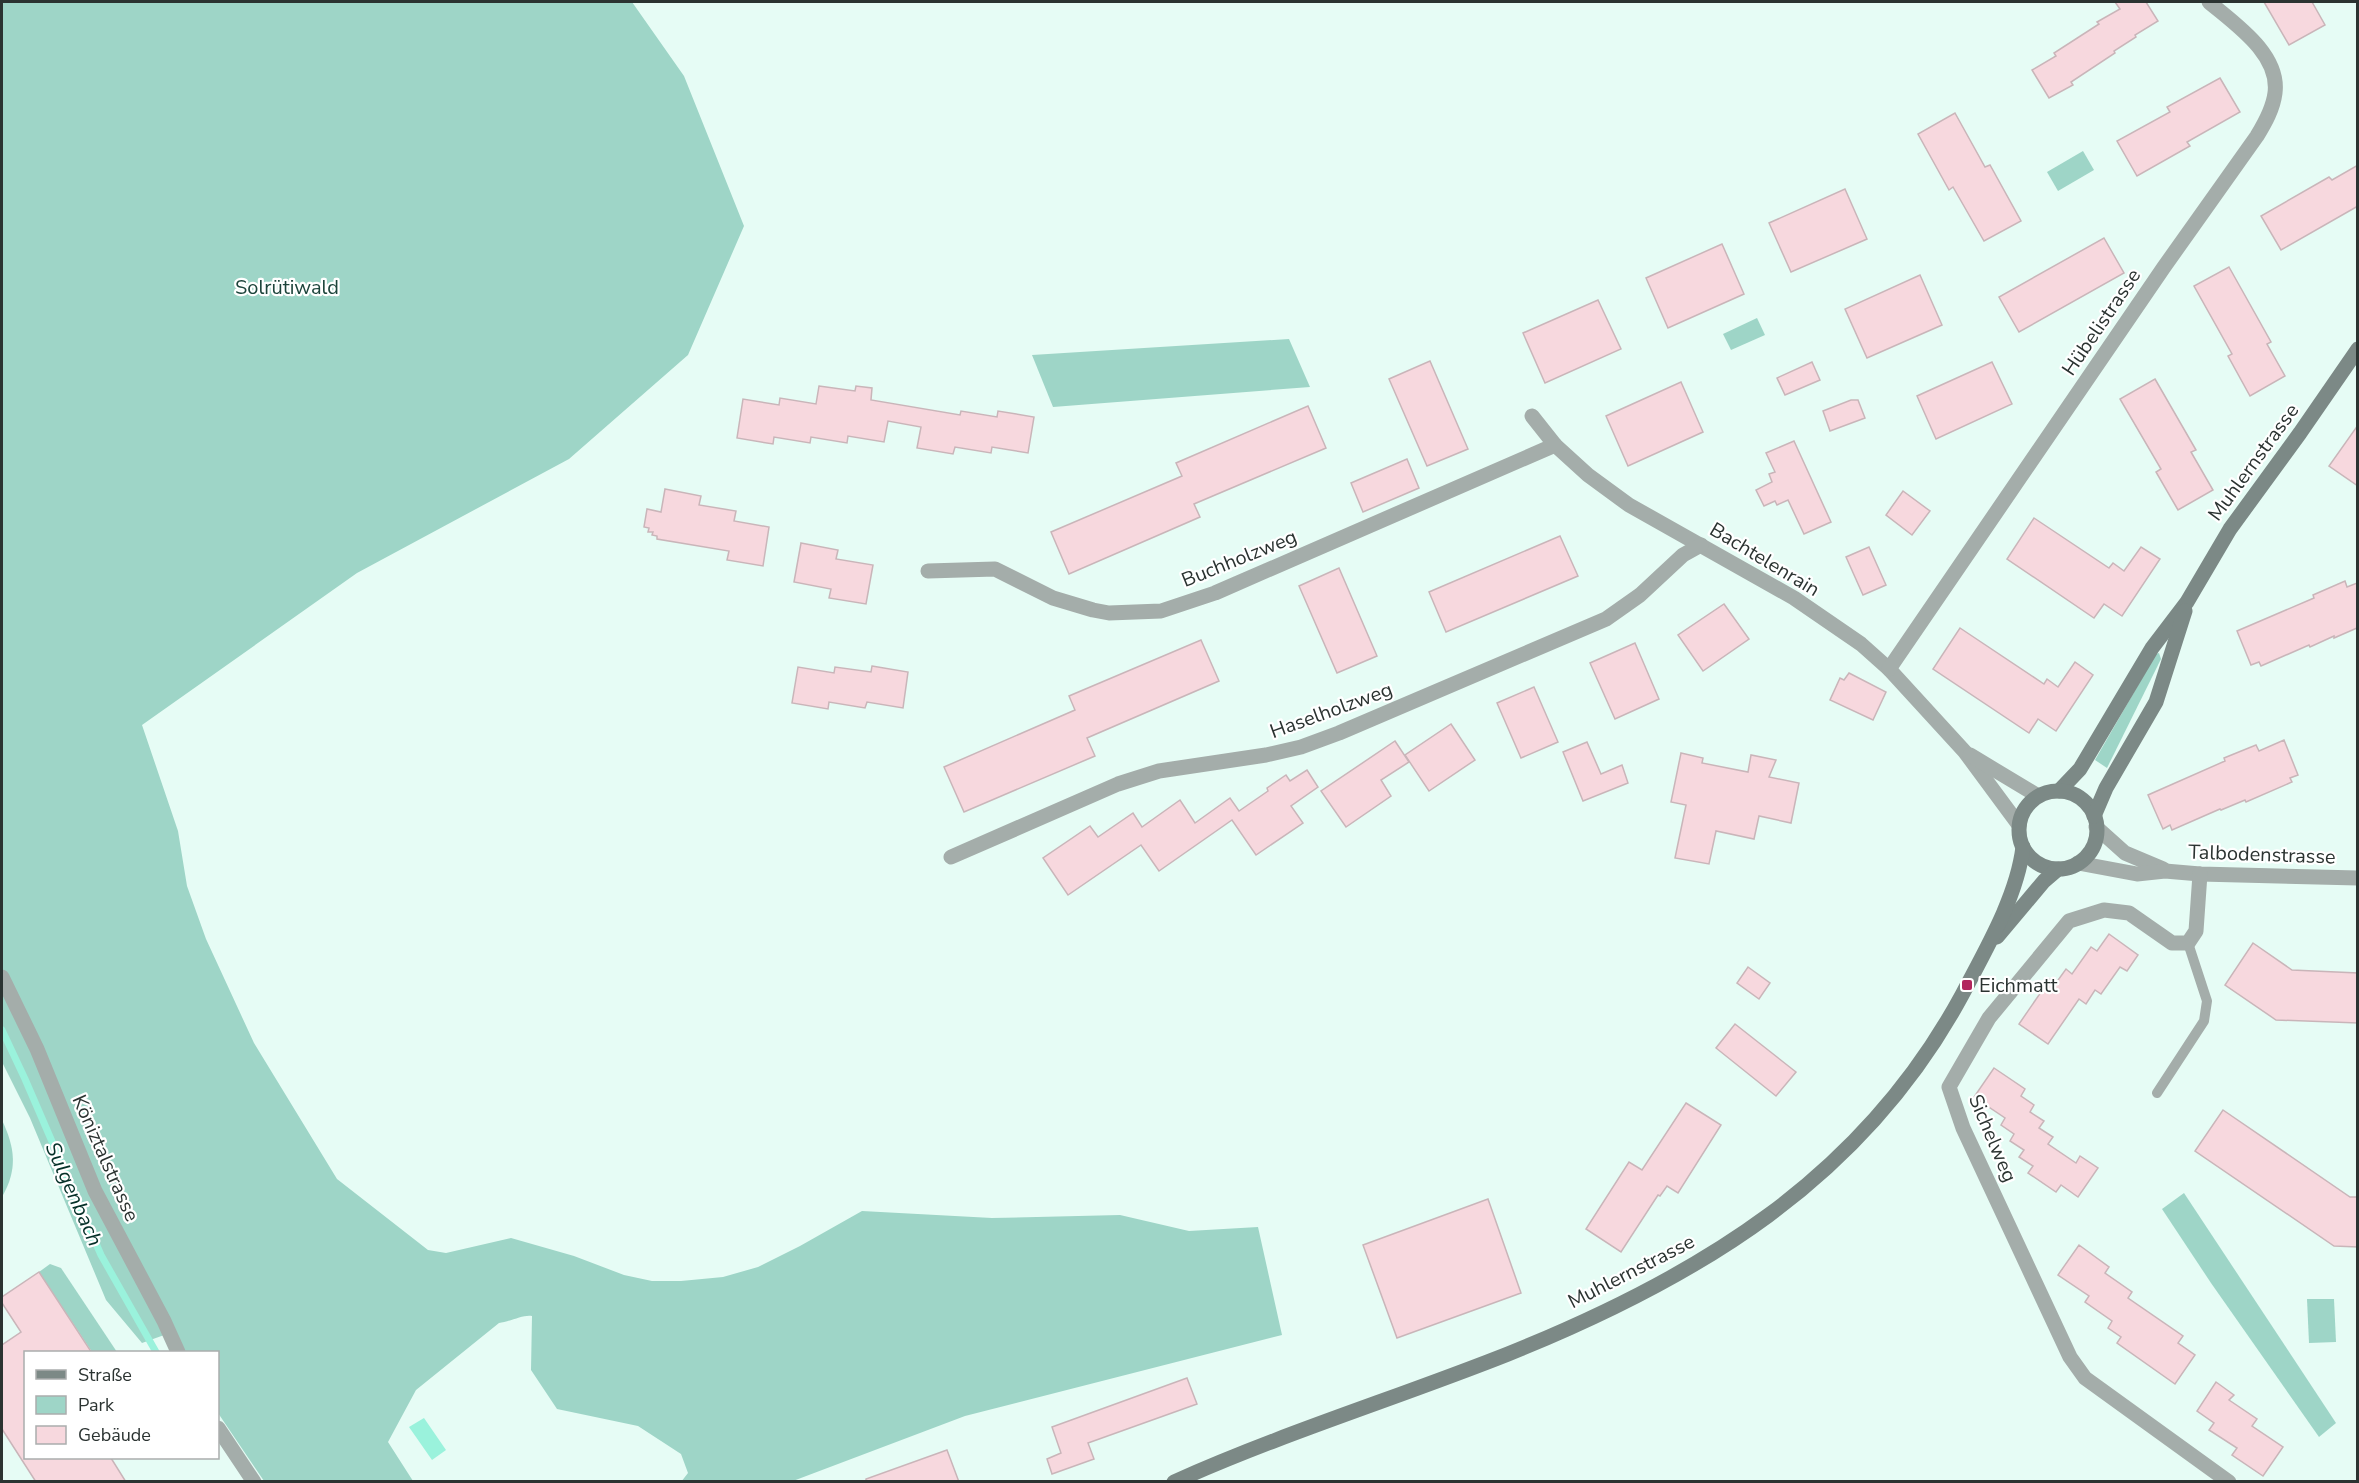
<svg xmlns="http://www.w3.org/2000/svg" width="2359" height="1483" font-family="'Nunito Sans',sans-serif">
<rect width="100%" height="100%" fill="#e6fcf5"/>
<g fill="#9ed5c7">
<path d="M2,2H632L684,76L744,226L688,355L569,459L357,573L142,725L178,831L187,886L206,939L254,1043L337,1179L428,1250L446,1253L511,1238L574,1256L624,1275L652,1281H681L723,1277L758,1267L800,1246L862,1211L992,1218L1120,1215L1189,1231L1258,1227L1282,1335L965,1416L793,1481L681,1482L688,1473L681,1454L638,1426L557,1409L531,1370L532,1316C524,1314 509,1322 499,1323L416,1390L388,1442L413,1481H264L218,1413V1352H179L167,1334L142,1343L106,1300L30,1118L2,1062Z"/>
<polygon points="2083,151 2094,170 2058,191 2047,172"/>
<polygon points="1757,318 1765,335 1731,350 1723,334"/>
<polygon points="1289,339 1310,387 1053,407 1032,355"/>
<polygon points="2159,653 2161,659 2107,768 2095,760 2156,654"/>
<path d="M2,1120C15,1148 18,1169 2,1197Z"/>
<polygon points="2184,1193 2336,1423 2319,1437 2211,1283 2162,1209"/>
<polygon points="50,1264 61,1268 117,1352 92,1352 39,1272"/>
<polygon points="2307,1299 2334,1299 2336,1342 2309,1343"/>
</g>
<polygon fill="#9af2dc" points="424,1418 446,1450 432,1460 409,1427"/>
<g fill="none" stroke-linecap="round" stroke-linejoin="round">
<polyline stroke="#9af2dc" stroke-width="7" points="2,1030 25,1079 101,1255 156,1352"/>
</g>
<g fill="#f7d8de" stroke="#c9b5b9" stroke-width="1.5">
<polygon points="2115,2 2146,2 2158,21 2135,35 2136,37 2114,51 2115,53 2071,82 2073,85 2049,98 2032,70 2056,56 2054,53 2099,24 2097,22 2120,9"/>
<polygon points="2264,2 2312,2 2325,25 2289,45"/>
<polygon points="2220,78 2240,112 2187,142 2190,146 2137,176 2117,141 2170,112 2167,107"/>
<polygon points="1955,113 1985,167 1990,165 2021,221 1984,241 1953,187 1949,190 1918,134"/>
<polygon points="2358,165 2358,206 2281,250 2261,216 2329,177 2332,180"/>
<polygon points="1845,189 1867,239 1791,272 1769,223"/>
<polygon points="2104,238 2124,273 2019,332 1999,297"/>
<polygon points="1722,244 1744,294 1668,328 1646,278"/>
<polygon points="2229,267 2271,342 2267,344 2285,376 2250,396 2228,356 2232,354 2194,286"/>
<polygon points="1920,275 1942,325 1867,358 1845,309"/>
<polygon points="1598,300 1621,349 1545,383 1523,333"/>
<polygon points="1430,361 1468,449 1427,466 1389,379"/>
<polygon points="1812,362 1820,380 1785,395 1777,378"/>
<polygon points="1992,362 2012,404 1936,439 1917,396"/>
<polygon points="2155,379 2196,450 2191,452 2213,490 2178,510 2156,472 2161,469 2120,399"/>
<polygon points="1681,382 1703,432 1628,466 1606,416"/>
<polygon points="819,386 855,391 856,386 872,388 871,400 960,415 961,411 997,417 998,411 1034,417 1028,453 992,447 991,453 955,447 953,454 917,448 921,427 888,421 884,442 848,436 847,443 811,437 810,443 774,437 773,444 737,438 743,399 779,405 780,398 816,404"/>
<polygon points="1851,400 1858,400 1865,418 1830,431 1823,411"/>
<polygon points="1308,406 1326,448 1194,504 1200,517 1069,574 1051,532 1182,476 1176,463"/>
<polygon points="2358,425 2358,486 2329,466"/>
<polygon points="1794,441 1831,522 1804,534 1788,500 1777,505 1775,501 1764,506 1756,490 1772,482 1769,474 1775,472 1766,453"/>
<polygon points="1407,459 1419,488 1363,512 1351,483"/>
<polygon points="665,489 701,496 699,505 736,511 734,521 769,527 763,566 727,560 729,551 657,539 657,536 652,535 653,532 648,532 649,528 644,527 647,509 661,512"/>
<polygon points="1903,491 1930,511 1912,535 1886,515"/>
<polygon points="2034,518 2109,568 2113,563 2124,571 2141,547 2160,559 2122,616 2104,604 2094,618 2007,559"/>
<polygon points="1560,536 1578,576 1446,632 1429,592"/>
<polygon points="801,543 838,550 836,559 873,565 866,604 829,598 831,589 794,582"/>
<polygon points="1869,547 1886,585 1863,595 1846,557"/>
<polygon points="1339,568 1377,656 1337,673 1299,586"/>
<polygon points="2345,581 2347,587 2357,583 2357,628 2334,638 2334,636 2310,647 2309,645 2261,666 2259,662 2251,665 2237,631 2314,598 2313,595"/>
<polygon points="1724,604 1749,639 1703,671 1678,635"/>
<polygon points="1960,628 2044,684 2047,679 2058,687 2075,662 2093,675 2056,731 2038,719 2029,733 1933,669"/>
<polygon points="1201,640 1219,681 1087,738 1095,756 964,812 944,767 1075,710 1069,696"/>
<polygon points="1635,643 1659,699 1615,719 1590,663"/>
<polygon points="872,666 908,672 903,708 867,702 865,708 829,702 828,709 792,703 798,667 834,673 835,667 871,672"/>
<polygon points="1849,673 1886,692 1873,720 1830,700 1840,678 1844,680"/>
<polygon points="1534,687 1558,742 1521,758 1497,703"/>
<polygon points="1451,724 1475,760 1429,791 1405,755"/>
<polygon points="2284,740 2298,775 2290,778 2292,782 2246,802 2245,800 2221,810 2220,809 2172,830 2170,825 2163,829 2148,795 2225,761 2224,758 2256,745 2259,751"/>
<polygon points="1395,741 1409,762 1381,780 1391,796 1346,827 1321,791"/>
<polygon points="1587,742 1601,774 1622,765 1628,783 1583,801 1563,752"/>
<polygon points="1681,753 1703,758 1702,763 1748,772 1751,755 1776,760 1769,777 1799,783 1791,823 1759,816 1754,839 1716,831 1709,864 1675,858 1686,805 1671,802"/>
<polygon points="1307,770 1318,787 1291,806 1303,823 1256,855 1232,820 1159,871 1141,845 1068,895 1043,858 1090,826 1098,837 1133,813 1142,827 1180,800 1195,823 1230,798 1239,811 1268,791 1267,788 1286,775 1290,781"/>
<polygon points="2109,934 2138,955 2127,971 2120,967 2101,994 2095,990 2086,1004 2079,999 2048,1044 2019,1024 2050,979 2056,983 2066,969 2072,974 2091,947 2097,951"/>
<polygon points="2253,943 2292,970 2358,973 2358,1023 2276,1020 2225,985"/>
<polygon points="1748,967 1770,983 1759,999 1737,983"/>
<polygon points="1735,1024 1796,1072 1776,1096 1716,1048"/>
<polygon points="1994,1068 2025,1089 2021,1096 2034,1105 2030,1112 2044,1121 2039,1128 2053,1137 2048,1144 2076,1163 2080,1156 2098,1168 2078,1197 2061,1185 2056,1192 2028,1173 2033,1166 2019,1157 2024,1150 2010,1141 2014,1134 2001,1125 2005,1118 1974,1097"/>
<polygon points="1686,1103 1721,1125 1678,1193 1667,1186 1660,1196 1658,1195 1621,1252 1586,1229 1629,1162 1642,1170"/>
<polygon points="2223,1110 2350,1197 2358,1197 2358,1247 2334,1246 2195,1151"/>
<polygon points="1488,1199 1521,1293 1397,1338 1363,1245"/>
<polygon points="2079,1245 2109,1267 2105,1273 2132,1292 2128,1298 2183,1336 2178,1343 2195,1355 2175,1384 2117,1343 2121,1337 2108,1328 2112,1321 2085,1302 2089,1296 2058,1275"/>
<polygon points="39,1272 92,1353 26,1353 26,1458 111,1458 126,1482 36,1482 2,1429 2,1345 21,1332 2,1303 2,1297"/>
<polygon points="1187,1378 1197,1404 1088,1443 1094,1459 1052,1474 1047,1459 1061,1453 1052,1427"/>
<polygon points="2216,1382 2234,1395 2229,1400 2257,1419 2252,1426 2283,1447 2263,1476 2232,1455 2237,1448 2209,1430 2214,1423 2197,1411"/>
<polygon points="947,1450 959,1482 866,1482 866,1479"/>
</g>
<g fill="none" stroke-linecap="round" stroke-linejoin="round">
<polyline stroke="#a4adaa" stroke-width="10" points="2157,1093 2204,1021 2207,1001 2188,943"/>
<g stroke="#a4adaa" stroke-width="15">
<polyline points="1532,416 1555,445 1588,475 1629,505 1794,598 1861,644 1889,669 1965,752 2019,825"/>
<polyline points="928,571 995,569 1053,598 1093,610 1109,613 1161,611 1215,593 1555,445"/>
<path d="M1889,669L2164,267L2257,136C2265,123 2273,109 2275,93C2280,54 2235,24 2209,2"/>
<polyline points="1970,755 2038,796"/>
<polyline points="2096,827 2125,853 2163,869"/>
<polyline points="951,857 1118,784 1159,771 1266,755 1301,747 1339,733 1606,619 1640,595 1683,555 1701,545"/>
<polyline points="2078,863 2137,874 2165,871 2200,874 2358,878"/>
<polyline points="2200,874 2196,931 2188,943 2172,943 2129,913 2104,910 2069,921 1989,1018 1949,1087 1963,1128 2070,1357 2085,1378 2229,1482"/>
<polyline points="2,977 37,1049 95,1191 164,1321 178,1352"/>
<polyline points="218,1428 254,1482"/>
</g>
<g stroke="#7c8986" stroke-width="15">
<polyline points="2059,791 2080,769 2152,648 2187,602 2230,529 2300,433 2358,349"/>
<circle cx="2058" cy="830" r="39"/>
<polyline points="2094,816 2106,788 2156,702 2185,611"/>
<polyline points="1997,937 2044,881 2058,869"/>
<path d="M1174,1482C1283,1433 1397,1398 1508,1354C1697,1278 1862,1180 1962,995C1985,951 2017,897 2023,847"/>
</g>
</g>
<rect fill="#b2245d" stroke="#fff" stroke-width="2" x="1961" y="979" width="12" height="12" rx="3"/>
<g text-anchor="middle" stroke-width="4.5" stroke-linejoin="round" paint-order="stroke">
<g font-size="20" fill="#1c443b" stroke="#fff">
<text x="287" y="294">Solrütiwald</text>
</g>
<g font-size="20" fill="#2b3331" stroke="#fff">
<text transform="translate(2101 322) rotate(-56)" y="7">Hübelistrasse</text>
<text transform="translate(2253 462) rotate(-54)" y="7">Muhlernstrasse</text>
<text transform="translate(1239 558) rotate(-22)" y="7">Buchholzweg</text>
<text transform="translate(1765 559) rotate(31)" y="7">Bachtelenrain</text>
<text transform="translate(1331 710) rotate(-20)" y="7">Haselholzweg</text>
<text transform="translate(2262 854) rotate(2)" y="7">Talbodenstrasse</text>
<text transform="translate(1993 1138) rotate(67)" y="7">Sichelweg</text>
<text transform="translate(106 1158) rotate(66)" y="7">Köniztalstrasse</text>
<text transform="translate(1631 1271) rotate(-27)" y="7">Muhlernstrasse</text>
</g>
<g font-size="20" fill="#2b3331" stroke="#fff" text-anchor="start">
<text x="1979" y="992">Eichmatt</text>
</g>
<g font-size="21" font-style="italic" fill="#053028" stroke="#fff">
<text transform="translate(74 1194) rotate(66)" y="7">Sulgenbach</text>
</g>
</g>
<rect width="2359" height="1483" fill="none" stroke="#2b3331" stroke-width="6"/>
<rect x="24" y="1351" width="195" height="108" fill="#ffffff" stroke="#aaadad" stroke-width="1.5"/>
<rect x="36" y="1370" width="30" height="9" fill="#7c8986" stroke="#aaadad" stroke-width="1.5"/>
<text x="78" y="1381" font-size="18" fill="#2b3331">Straße</text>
<rect x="36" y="1396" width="30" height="18" fill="#9ed5c7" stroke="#aaadad" stroke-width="1.5"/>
<text x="78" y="1411" font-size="18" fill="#2b3331">Park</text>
<rect x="36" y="1426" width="30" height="18" fill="#f7d8de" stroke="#aaadad" stroke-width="1.5"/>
<text x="78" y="1441" font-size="18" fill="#2b3331">Gebäude</text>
</svg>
